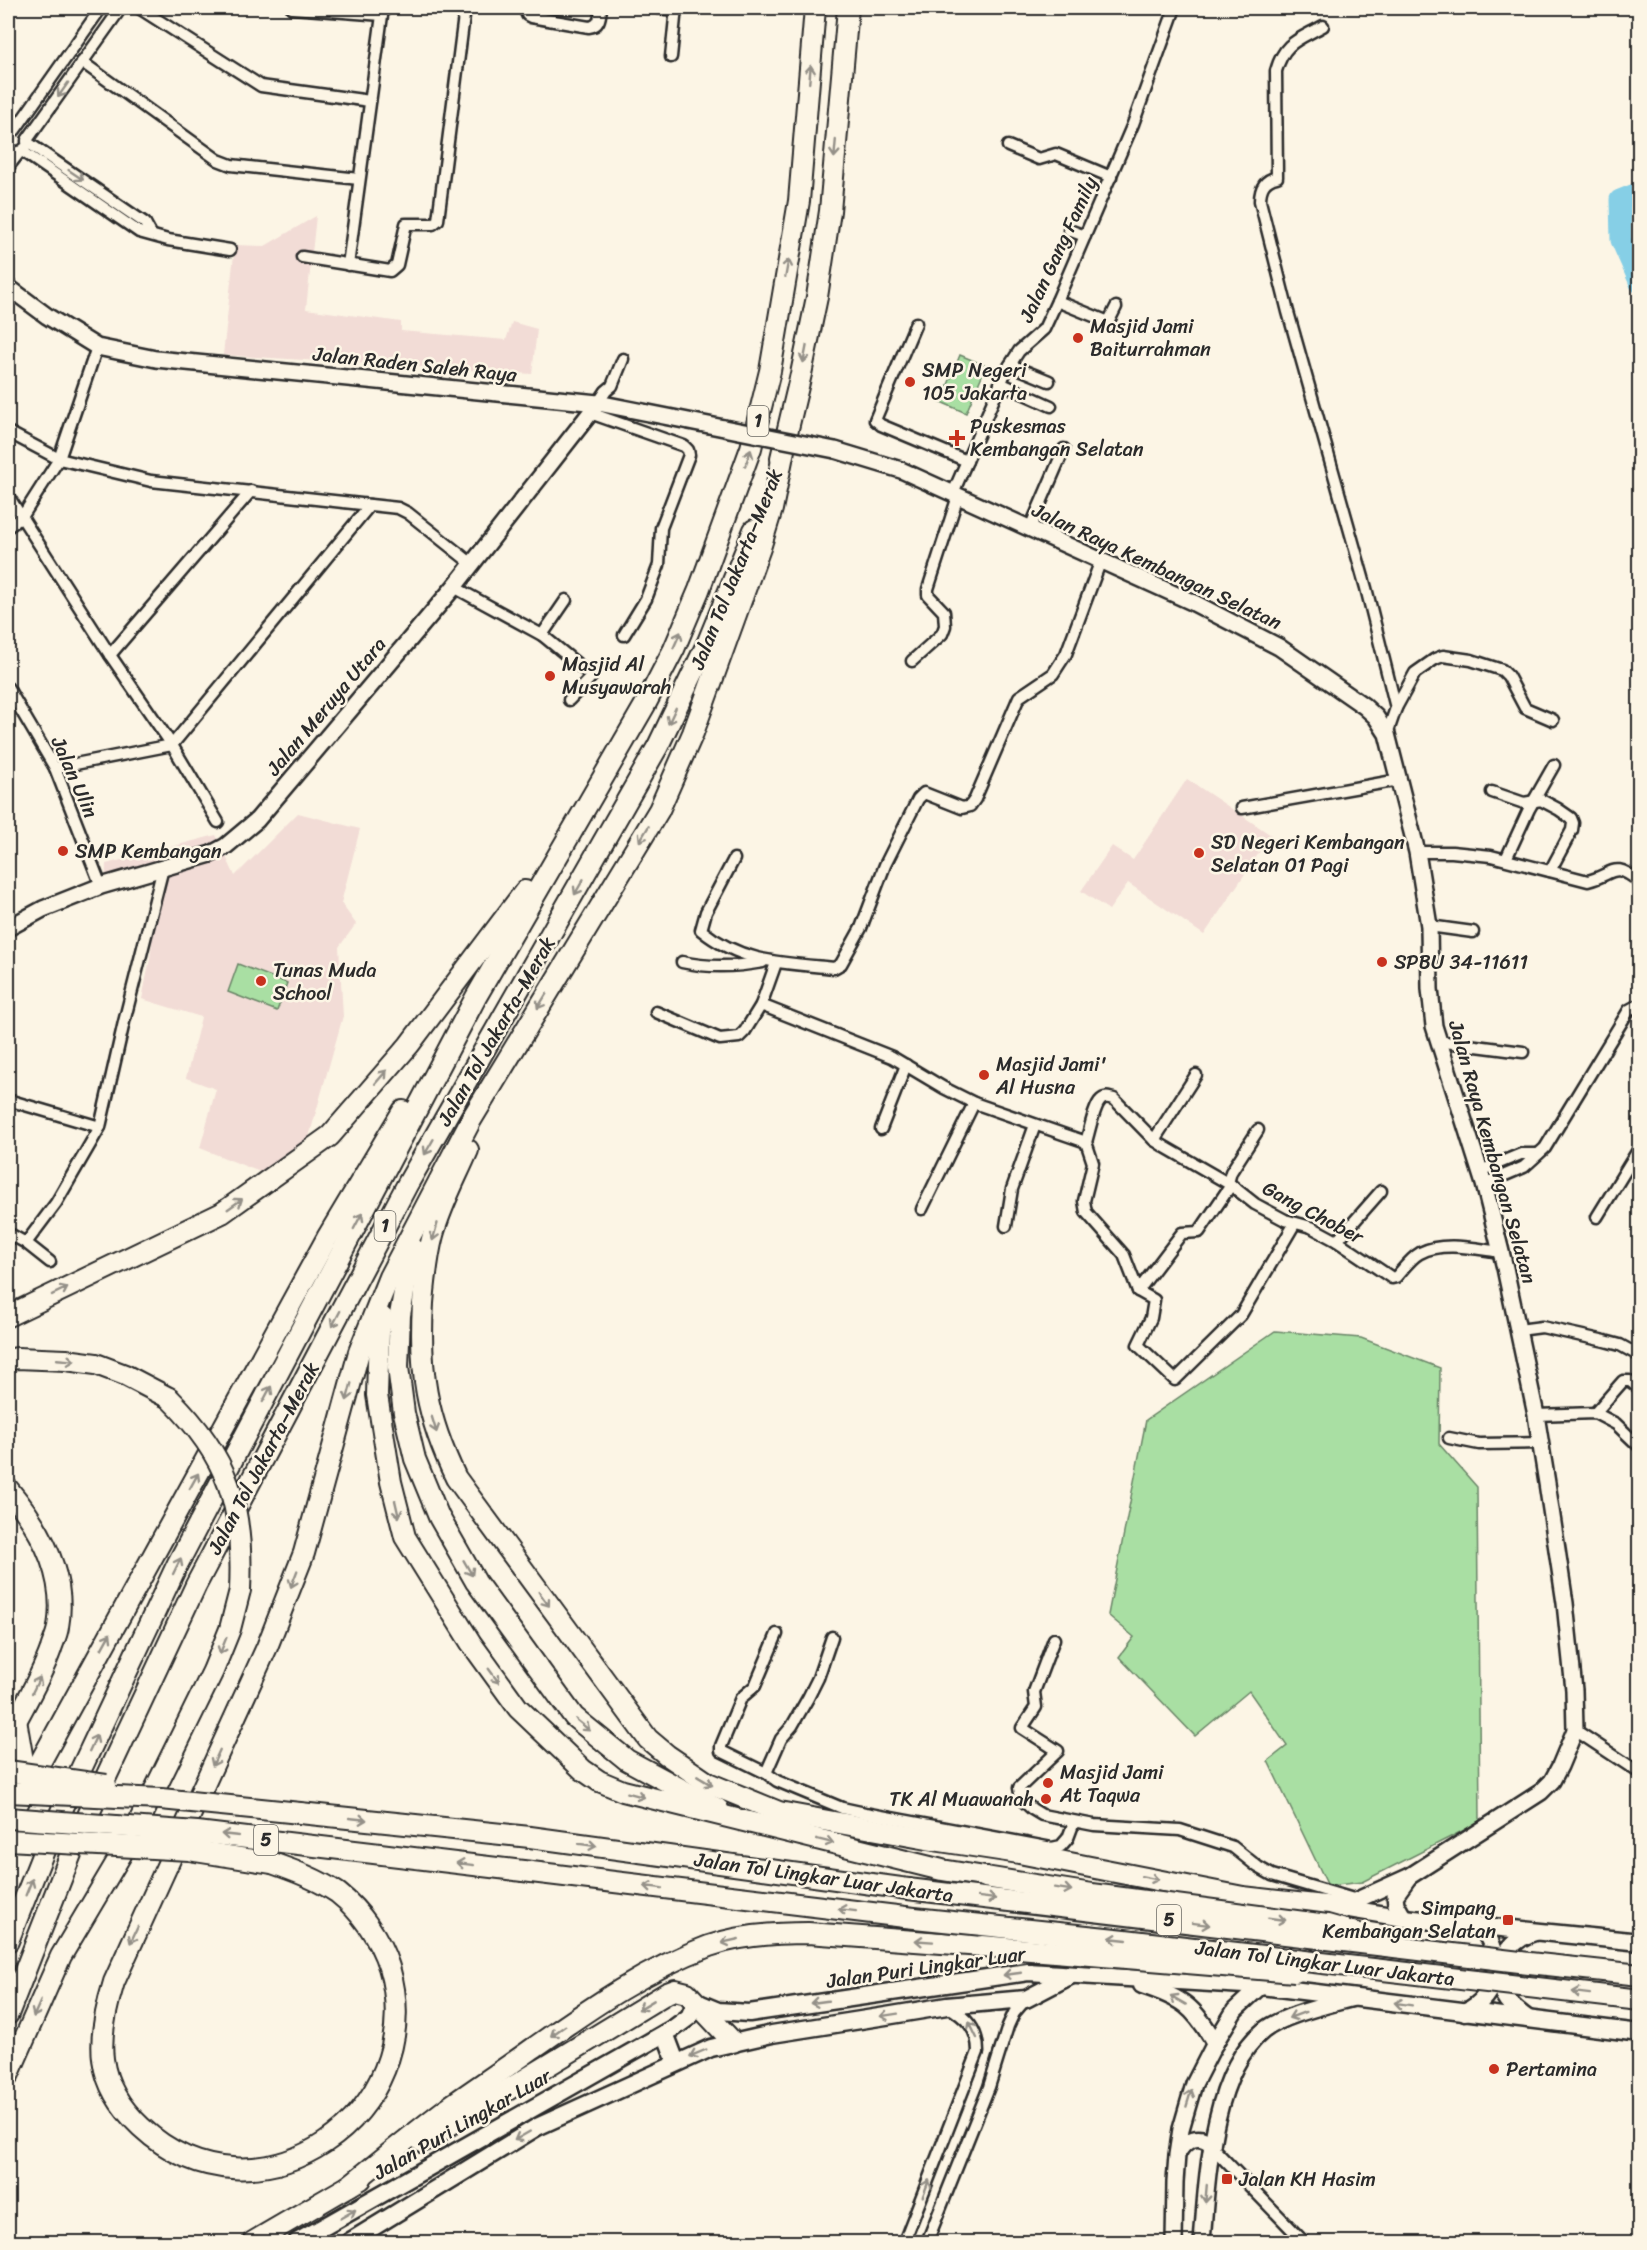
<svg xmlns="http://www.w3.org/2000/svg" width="1647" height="2250" font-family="Sriracha,sans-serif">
<rect width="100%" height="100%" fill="#fcf5e5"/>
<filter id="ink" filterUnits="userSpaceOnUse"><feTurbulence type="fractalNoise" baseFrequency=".0167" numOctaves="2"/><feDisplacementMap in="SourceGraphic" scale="12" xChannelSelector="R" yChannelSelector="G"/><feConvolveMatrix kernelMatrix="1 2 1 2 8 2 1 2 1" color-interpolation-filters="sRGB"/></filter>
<g filter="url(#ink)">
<g fill="#f2dcd6">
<polygon points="316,216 306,309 401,322 401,331 506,340 512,322 537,329 532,374 223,355 235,245 265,246"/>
<polygon points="1187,779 1271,835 1204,935 1128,883 1109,910 1081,891 1112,846 1133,860"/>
<polygon points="298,813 360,829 341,903 356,924 339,947 343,1016 309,1137 265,1174 200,1148 216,1089 186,1078 201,1017 142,999 150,959 160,872 105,888 106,864 216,835 235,876"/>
</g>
<g fill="#a9dfa3" stroke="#6a8567" stroke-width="1.5">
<polygon points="960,355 986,366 966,413 941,402"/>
<polygon points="238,964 287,983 277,1011 228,992"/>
<polygon points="1275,1331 1361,1338 1440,1368 1439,1444 1477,1487 1480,1822 1362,1882 1328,1886 1268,1761 1287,1746 1249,1691 1195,1736 1119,1657 1134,1637 1108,1615 1146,1420"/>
</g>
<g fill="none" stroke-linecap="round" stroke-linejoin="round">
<polyline stroke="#86cfe6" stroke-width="21" points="1640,192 1620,200 1621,240 1640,283"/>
<defs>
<g id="minor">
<polyline points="139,8 261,86 370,101"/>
<polyline points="292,8 382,15"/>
<path d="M525,8L527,15L531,17L589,27C600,26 600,17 601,8"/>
<polyline points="658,8 676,10"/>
<path d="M1323,26C1298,40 1284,42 1276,71L1277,177C1264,180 1260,188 1260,201L1288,312L1366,588L1396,708L1387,734"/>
<polyline points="671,57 676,8"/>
<polyline points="82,62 218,160 231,165 359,179"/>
<polyline points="15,130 101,8"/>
<polyline points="27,140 121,8"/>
<polyline points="27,142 145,223 151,234"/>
<polyline points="1008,146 1039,159 1056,154 1111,177"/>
<path d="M8,148C13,154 20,153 25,148"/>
<polyline points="22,151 139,232 168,240 230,250"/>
<polyline points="8,167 19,153"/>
<polyline points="1069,230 1085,236"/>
<polyline points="302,257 390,271 397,265 406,224 433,224 438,220 465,8"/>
<polyline points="348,265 383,8"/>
<polyline points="1057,301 1106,321 1109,321 1116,307"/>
<polyline points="916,323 875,420 881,425 967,461"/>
<polyline points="1010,365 1049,381"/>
<polyline points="1000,383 1051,406"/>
<polyline points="598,403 606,391 612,386 623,359"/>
<polyline points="590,413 684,446 688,450 689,455 661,528 659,565 646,599 624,635"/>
<polyline points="8,432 59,459 151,481 398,508 408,513 472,564"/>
<polyline points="953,493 1006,371 1019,351 1044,329 1057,301 1133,124 1175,8"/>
<polyline points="8,496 110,655 172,745 218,822"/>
<polyline points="8,527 22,517 59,459 97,347"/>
<polyline points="1030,528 1064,449"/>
<polyline points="454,587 542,635 592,676 569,700"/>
<polyline points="542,635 566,600"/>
<polyline points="110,655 251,491"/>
<polyline points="912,661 942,634 945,626 944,612 928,595 928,589 958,496"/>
<polyline points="8,688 55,768 101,886"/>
<polyline points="1396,708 1415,673 1435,659 1443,656 1471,660 1502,670 1508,676 1525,708 1553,720"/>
<polyline points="55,768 172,745 370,505"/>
<polyline points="1492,792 1524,803 1541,800 1558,809 1571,818 1573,823 1572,830 1550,871"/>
<polyline points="1242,808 1399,780"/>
<path d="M1417,852H1452L1491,856L1588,881C1615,874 1612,860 1640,882"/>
<path d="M734,859L706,912L701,930C739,961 778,963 825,967L834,968L841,964L861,928L885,865L918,799L924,793L962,808L970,806L975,799L1019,697L1053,674L1066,654L1101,560"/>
<polyline points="1506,859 1529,809 1554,765"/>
<polyline points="1429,926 1473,932"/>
<path d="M682,962C709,968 736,967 763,962"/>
<polyline points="761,1005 892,1057 944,1088 974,1103 1086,1142"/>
<polyline points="656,1012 720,1039 739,1037 745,1031 761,1005 776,963"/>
<polyline points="1437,1041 1523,1052"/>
<polyline points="8,1100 100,1127"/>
<polyline points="881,1129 906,1065"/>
<polyline points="1154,1140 1196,1075"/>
<path d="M1086,1142C1089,1133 1094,1106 1101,1100C1105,1096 1109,1098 1114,1099L1154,1140L1165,1147L1231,1185L1255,1204L1285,1220L1311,1227L1337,1241L1392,1278L1396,1277C1403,1269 1411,1258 1420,1253C1443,1241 1476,1249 1501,1252"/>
<polyline points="1086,1142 1093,1163 1084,1201 1086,1212 1124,1255 1138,1291 1154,1300 1151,1318 1138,1345 1175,1380 1241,1315 1295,1223"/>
<polyline points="1480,1171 1521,1154 1538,1154"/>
<polyline points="1228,1183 1231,1172 1258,1130"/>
<polyline points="1484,1184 1524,1167 1545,1148 1629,1010 1640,1004"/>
<polyline points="922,1209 974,1103"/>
<polyline points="1597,1217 1640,1147"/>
<polyline points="1006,1226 1012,1189 1035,1125"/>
<polyline points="8,1233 26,1243 50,1262"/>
<polyline points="1337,1241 1381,1191"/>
<polyline points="26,1243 56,1203 100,1127 124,1022 163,868"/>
<polyline points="1138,1291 1182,1233 1199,1232 1231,1185"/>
<polyline points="1519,1330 1542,1327 1605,1341 1620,1345 1640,1356"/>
<polyline points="1595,1413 1623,1381 1630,1381 1640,1389"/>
<polyline points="1536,1415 1595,1413 1616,1424 1640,1447"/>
<polyline points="1449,1438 1479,1444 1541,1443"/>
<polyline points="777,1634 755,1686 741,1698 721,1746 721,1751 766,1773 777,1781 842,1808 865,1813 1052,1848 1061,1846 1068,1838 1074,1822"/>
<polyline points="1054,1639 1034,1692 1036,1707 1022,1728 1058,1751 1019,1788 1021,1799 1032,1809 1042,1815 1094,1825 1180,1830 1233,1847 1258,1867 1272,1875 1357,1900"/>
<polyline points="1575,1730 1640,1773"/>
<polyline points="766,1773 781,1739 792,1726 808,1698 818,1678 832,1637"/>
<polyline points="1211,2146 1304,2242"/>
<path d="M904,2242L978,2052C978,2029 967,2018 947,2006"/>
<polyline points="927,2242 989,2087 1008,2026 1014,2013 1026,1999"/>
</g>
<g id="secondary">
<polyline points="8,287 47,316 97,347 156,359 598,403 724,428"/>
<polyline points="835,450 901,470 1194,603 1279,647 1364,706 1376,717 1387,734 1417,852 1429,926 1430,989 1434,1026 1484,1184 1505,1268 1536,1415 1547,1483 1565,1603 1574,1690 1575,1730 1560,1766 1552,1781 1541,1792 1410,1876 1357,1900 1338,1913"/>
<polyline points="8,928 43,909 101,886 211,854 226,846 257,820 454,587 598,403"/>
<polyline points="1404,1918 1396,1904 1395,1896 1408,1878"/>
<polyline points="1283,1965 1318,1932"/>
<path d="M1178,2153C1185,2139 1200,2133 1212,2145"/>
<polyline points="1174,2242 1175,2182 1177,2155 1181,2129 1194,2084 1215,2043 1235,2010 1266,1981"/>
<path d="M1202,2242C1207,2181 1211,2073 1263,2031C1282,2015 1328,2005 1353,1998"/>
</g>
<g id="primary">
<polyline points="1343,1908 1404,1918 1640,1942"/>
<path d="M1142,1985C1182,1998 1194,2006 1215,2043"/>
<path d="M1465,2012C1498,1997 1506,1955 1481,1928H1490"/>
<path d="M1528,2019C1520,2013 1512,2007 1507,2000C1488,1973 1506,1940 1535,1932"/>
<polyline points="665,2033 676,2062"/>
<polyline points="297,2242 674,2028 689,2017 696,2002 718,2011 749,2013 1028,1972 1261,1986 1640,2033"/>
<polyline points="349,2242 537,2127 711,2048 772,2034 886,2016 947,2006 1026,1999 1070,1976"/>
</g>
<g id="motorway">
<polyline points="781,458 801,374 817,297 830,211 848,8"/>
<path d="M468,1150C456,1178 441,1205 433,1235C427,1257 425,1280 423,1303C419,1371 426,1416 456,1478L648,1739L667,1755L708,1783L779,1812L927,1839L1019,1853L1243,1897L1343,1908"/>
<polyline points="412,1247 400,1315 398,1367 404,1413 415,1459 439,1517 476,1582 574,1717 627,1760 718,1809"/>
<polyline points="8,1316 222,1213 330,1136 409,1045 525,891"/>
<polyline points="382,1317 379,1332 377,1395 391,1482 405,1537 471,1643 518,1708 583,1770 599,1781 623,1791 942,1870 985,1877"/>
<polyline points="8,1360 17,1358 66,1360 96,1364 125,1375 169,1398"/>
<path d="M8,1489C40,1527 67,1575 58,1627C57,1635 53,1642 51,1649C40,1680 23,1707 8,1736"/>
<polyline points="16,1720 27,1784"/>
<polyline points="300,1813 530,1837 908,1889"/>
<polyline points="8,1821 327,1238 403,1111"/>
<path d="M272,1863C295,1871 317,1879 338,1893C361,1911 380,1939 389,1967C432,2114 257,2235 141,2127C94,2083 96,2040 114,1982L267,1647L304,1553L359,1352L389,1277L471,1120L659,810L693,733L760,548L772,509L784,450"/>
<polyline points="523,1871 905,1917"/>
<polyline points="8,1941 51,1833 177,1565 476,997 645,705 674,649 699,590 751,448 770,371 799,201 815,8"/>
<polyline points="1520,1962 1640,1975"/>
<polyline points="8,2014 76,1841 196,1585 407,1185 658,746 707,644 754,530"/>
<polyline points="8,2076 61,1956 131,1838 213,1671 230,1629 240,1590"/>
<polyline points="422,2142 667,1993 675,1990 687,1993 733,2042"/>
<path d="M349,2186C381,2160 413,2134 446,2109C474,2089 503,2070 532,2049C588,2010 644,1970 709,1946C740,1935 775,1933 808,1933L982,1946"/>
<polyline points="253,2242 361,2179"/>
</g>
</defs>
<use href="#minor" stroke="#2b2b2b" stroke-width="15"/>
<use href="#secondary" stroke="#2b2b2b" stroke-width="20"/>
<use href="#primary" stroke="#2b2b2b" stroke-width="21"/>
<use href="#motorway" stroke="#2b2b2b" stroke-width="24"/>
<use href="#minor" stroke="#fcf5e5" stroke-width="10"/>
<use href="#secondary" stroke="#fcf5e5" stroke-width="15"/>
<use href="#primary" stroke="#fcf5e5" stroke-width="16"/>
<use href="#motorway" stroke="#fcf5e5" stroke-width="20"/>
<defs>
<polyline id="secondary-bridge" points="724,428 835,450"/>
<g id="motorway-bridge">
<path d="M169,1398C229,1457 244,1507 240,1590"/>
<polyline points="8,1771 106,1785"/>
<polyline points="8,1792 161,1799 300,1813"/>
<polyline points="8,1818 197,1832 523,1871"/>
<polyline points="8,1840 189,1850 272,1863"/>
<polyline points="985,1877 1092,1894 1327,1925 1359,1934"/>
<polyline points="908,1889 1520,1962"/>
<polyline points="905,1917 1125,1940 1640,2000"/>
<polyline points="982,1946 1295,1972"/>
</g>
</defs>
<use href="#secondary-bridge" stroke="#2b2b2b" stroke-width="20" stroke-linecap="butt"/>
<use href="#motorway-bridge" stroke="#2b2b2b" stroke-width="24" stroke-linecap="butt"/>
<use href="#secondary-bridge" stroke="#fcf5e5" stroke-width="15"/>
<use href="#motorway-bridge" stroke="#fcf5e5" stroke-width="20"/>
</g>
<defs><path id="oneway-shaft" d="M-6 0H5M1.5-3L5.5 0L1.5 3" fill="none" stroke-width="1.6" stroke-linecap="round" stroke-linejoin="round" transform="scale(1.5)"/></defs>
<g stroke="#949088">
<use href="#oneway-shaft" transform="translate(810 74) rotate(-85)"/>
<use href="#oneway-shaft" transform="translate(63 90) rotate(125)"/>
<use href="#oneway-shaft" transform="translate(835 149) rotate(95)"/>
<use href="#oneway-shaft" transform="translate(76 175) rotate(34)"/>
<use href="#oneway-shaft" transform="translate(787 268) rotate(-80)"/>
<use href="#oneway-shaft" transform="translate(805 354) rotate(101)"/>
<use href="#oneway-shaft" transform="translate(748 458) rotate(-71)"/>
<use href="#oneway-shaft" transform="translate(677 640) rotate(-66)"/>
<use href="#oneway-shaft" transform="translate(672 716) rotate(115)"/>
<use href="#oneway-shaft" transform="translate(644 834) rotate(121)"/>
<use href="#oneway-shaft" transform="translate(579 887) rotate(120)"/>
<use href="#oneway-shaft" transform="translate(542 1001) rotate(121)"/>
<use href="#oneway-shaft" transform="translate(381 1077) rotate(-49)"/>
<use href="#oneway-shaft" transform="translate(429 1147) rotate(120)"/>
<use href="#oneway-shaft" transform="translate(235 1204) rotate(-35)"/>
<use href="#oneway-shaft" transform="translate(358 1221) rotate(-62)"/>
<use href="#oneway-shaft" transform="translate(435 1232) rotate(106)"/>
<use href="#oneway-shaft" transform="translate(60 1291) rotate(-26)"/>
<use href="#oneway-shaft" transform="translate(336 1319) rotate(118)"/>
<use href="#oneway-shaft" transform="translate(66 1360) rotate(5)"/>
<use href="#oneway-shaft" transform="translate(349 1392) rotate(105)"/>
<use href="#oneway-shaft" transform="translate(267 1394) rotate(-62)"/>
<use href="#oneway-shaft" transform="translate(434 1424) rotate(73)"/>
<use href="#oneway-shaft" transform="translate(194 1481) rotate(-61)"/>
<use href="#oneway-shaft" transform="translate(397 1509) rotate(77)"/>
<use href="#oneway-shaft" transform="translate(177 1566) rotate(-64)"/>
<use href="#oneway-shaft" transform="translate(468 1568) rotate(60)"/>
<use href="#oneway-shaft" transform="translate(294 1579) rotate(111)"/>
<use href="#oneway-shaft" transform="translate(544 1599) rotate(54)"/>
<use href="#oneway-shaft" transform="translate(106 1641) rotate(-61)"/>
<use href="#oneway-shaft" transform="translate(223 1646) rotate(112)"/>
<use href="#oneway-shaft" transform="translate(494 1676) rotate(54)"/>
<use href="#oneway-shaft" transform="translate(36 1685) rotate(-64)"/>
<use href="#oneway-shaft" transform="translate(583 1725) rotate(39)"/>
<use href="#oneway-shaft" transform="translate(93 1743) rotate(-65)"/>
<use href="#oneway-shaft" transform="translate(216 1758) rotate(115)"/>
<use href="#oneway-shaft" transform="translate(705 1781) rotate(31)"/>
<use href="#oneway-shaft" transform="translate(636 1795) rotate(15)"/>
<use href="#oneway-shaft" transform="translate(358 1819) rotate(6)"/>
<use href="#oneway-shaft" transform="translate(230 1835) rotate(-174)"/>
<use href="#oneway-shaft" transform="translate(825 1841) rotate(14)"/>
<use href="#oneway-shaft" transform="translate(588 1845) rotate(8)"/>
<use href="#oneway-shaft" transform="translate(465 1864) rotate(-173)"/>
<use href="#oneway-shaft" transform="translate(1150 1878) rotate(11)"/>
<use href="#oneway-shaft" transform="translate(29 1887) rotate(-68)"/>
<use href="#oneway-shaft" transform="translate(653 1887) rotate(-173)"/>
<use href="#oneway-shaft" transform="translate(1063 1889) rotate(9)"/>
<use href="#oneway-shaft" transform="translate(987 1898) rotate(7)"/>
<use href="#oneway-shaft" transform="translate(847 1910) rotate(-173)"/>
<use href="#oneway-shaft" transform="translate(1277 1919) rotate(8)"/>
<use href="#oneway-shaft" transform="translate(1201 1924) rotate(7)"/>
<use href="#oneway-shaft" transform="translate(134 1935) rotate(115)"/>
<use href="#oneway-shaft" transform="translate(1118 1939) rotate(-174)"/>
<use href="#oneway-shaft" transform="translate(730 1941) rotate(167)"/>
<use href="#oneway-shaft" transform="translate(924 1941) rotate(-176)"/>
<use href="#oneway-shaft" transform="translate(1012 1974) rotate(172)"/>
<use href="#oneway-shaft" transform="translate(1581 1993) rotate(-173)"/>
<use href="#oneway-shaft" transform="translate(1178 2000) rotate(-150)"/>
<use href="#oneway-shaft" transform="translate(819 2002) rotate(172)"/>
<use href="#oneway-shaft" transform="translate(1403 2004) rotate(-171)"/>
<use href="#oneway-shaft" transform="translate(646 2005) rotate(149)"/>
<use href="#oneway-shaft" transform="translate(37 2009) rotate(114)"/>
<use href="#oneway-shaft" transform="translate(889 2015) rotate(171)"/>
<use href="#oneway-shaft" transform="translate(1297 2015) rotate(160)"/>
<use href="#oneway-shaft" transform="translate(973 2030) rotate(-116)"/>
<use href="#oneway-shaft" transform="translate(558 2031) rotate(145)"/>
<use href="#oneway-shaft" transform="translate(698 2053) rotate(157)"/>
<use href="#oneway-shaft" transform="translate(1189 2098) rotate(-73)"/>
<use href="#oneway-shaft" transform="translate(522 2136) rotate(150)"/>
<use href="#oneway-shaft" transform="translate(926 2188) rotate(-69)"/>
<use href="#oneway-shaft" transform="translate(1206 2194) rotate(95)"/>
<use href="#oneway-shaft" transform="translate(348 2214) rotate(-30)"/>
</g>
</g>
<g fill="#c8321e" stroke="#fcf5e5" stroke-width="2">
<circle cx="1078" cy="338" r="6"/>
<circle cx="910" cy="382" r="6"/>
<path d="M954 429h6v6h6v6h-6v6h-6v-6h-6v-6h6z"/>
<circle cx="550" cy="676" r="6"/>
<circle cx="63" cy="851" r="6"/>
<circle cx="1199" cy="853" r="6"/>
<circle cx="1382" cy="962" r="6"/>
<circle cx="261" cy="981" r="6"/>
<circle cx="984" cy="1075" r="6"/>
<circle cx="1048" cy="1783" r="6"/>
<circle cx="1046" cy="1799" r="6"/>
<rect x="1502" y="1914" width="12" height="12" rx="3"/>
<circle cx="1494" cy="2069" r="6"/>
<rect x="1221" y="2173" width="12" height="12" rx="3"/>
</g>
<g text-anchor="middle" stroke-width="5" stroke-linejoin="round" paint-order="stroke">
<g fill="#fcf5e5" stroke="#6a6863" stroke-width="1.5">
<rect x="747.5" y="406" width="21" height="30" rx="4.5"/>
<rect x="374.5" y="1211" width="21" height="30" rx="4.5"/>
<rect x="254" y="1825" width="24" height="30" rx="4.5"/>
<rect x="1157" y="1905" width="24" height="30" rx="4.5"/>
</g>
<g font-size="18" font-weight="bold" fill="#2b2b2b">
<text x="758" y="427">1</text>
<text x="385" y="1232">1</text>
<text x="266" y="1846">5</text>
<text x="1169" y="1926">5</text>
</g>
<g font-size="20" fill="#2b2b2b" stroke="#fcf5e5">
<text transform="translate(1058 249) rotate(-65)" y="7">Jalan Gang Family</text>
<text transform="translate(415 364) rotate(6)" y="7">Jalan Raden Saleh Raya</text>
<text transform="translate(1157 566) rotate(25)" y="7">Jalan Raya Kembangan Selatan</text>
<text transform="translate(736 569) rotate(-68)" y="7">Jalan Tol Jakarta–Merak</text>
<text transform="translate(326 706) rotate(-50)" y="7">Jalan Meruya Utara</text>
<text transform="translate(75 777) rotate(66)" y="7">Jalan Ulin</text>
<text transform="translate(496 1031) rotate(-60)" y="7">Jalan Tol Jakarta–Merak</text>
<text transform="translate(1493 1152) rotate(74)" y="7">Jalan Raya Kembangan Selatan</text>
<text transform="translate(1313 1212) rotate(28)" y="7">Gang Chober</text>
<text transform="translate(263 1458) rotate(-62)" y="7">Jalan Tol Jakarta–Merak</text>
<text transform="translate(824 1877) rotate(8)" y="7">Jalan Tol Lingkar Luar Jakarta</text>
<text transform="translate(1325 1963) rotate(7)" y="7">Jalan Tol Lingkar Luar Jakarta</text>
<text transform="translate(926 1967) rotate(-8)" y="7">Jalan Puri Lingkar Luar</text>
<text transform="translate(462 2124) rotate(-30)" y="7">Jalan Puri Lingkar Luar</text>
</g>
<g font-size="20" fill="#2b2b2b" stroke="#fcf5e5" text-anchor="start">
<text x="1090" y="333">Masjid Jami<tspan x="1090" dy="23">Baiturrahman</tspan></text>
<text x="922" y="377">SMP Negeri<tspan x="922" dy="23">105 Jakarta</tspan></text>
<text x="970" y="433">Puskesmas<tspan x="970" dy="23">Kembangan Selatan</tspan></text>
<text x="562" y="671">Masjid Al<tspan x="562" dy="23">Musyawarah</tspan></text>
<text x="1211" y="849">SD Negeri Kembangan<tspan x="1211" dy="23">Selatan 01 Pagi</tspan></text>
<text x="75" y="858">SMP Kembangan</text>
<text x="1394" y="969">SPBU 34-11611</text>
<text x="273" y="977">Tunas Muda<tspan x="273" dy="23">School</tspan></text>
<text x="996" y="1071">Masjid Jami'<tspan x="996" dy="23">Al Husna</tspan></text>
<text x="1060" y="1779">Masjid Jami<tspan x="1060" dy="23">At Taqwa</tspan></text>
<text x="1034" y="1806" text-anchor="end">TK Al Muawanah</text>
<text x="1496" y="1915" text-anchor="end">Simpang<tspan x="1496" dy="23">Kembangan Selatan</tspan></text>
<text x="1506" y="2076">Pertamina</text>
<text x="1239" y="2186">Jalan KH Hasim</text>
</g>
</g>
<rect width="1647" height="2250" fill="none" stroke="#fcf5e5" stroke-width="30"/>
<rect x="15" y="15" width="1617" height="2220" fill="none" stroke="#2b2b2b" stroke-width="2" filter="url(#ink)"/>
</svg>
